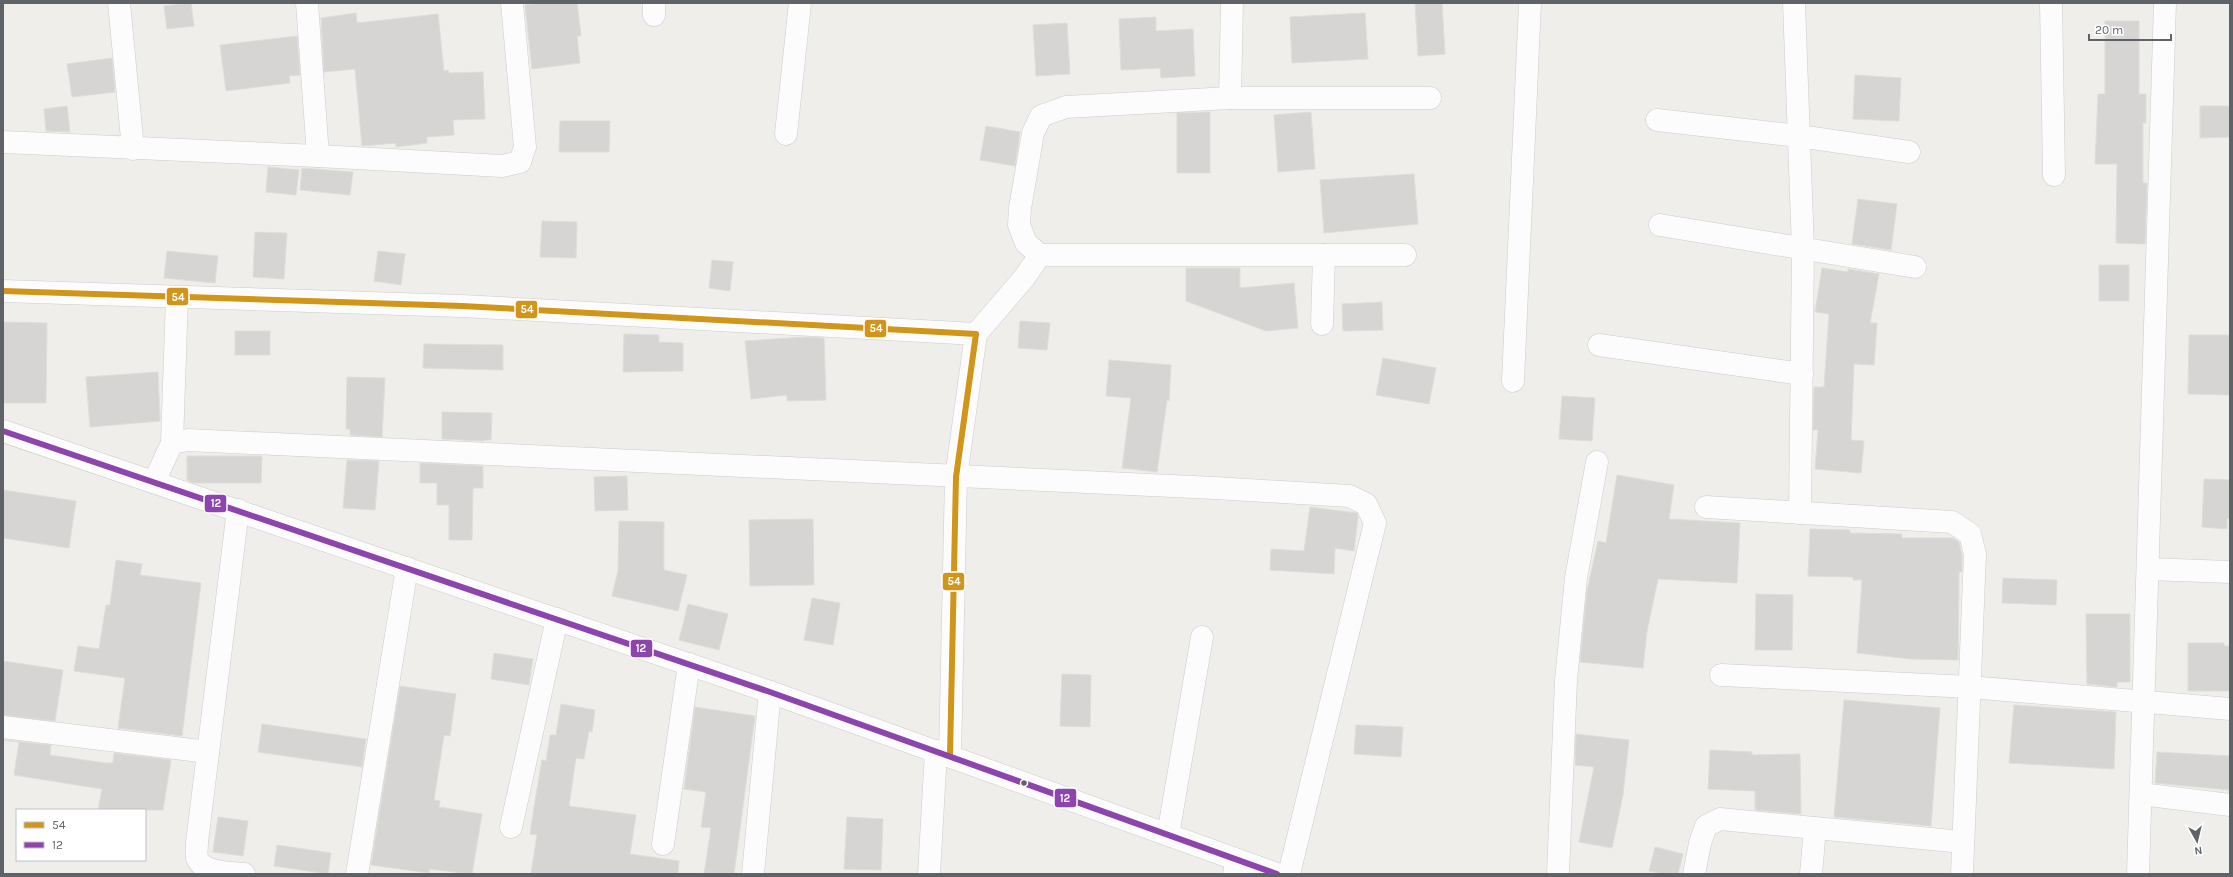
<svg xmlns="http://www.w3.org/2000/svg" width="2233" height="877" font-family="Karla,sans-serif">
<rect width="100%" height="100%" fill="#efeeea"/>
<g fill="#d6d5d3" stroke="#deddd9">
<polygon points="191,3 194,26 167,29 164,6"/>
<polygon points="539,3 577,3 581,36 577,36 580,63 532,69 525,5"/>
<polygon points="1415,3 1442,3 1445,54 1418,56"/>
<polygon points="356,13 357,23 438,14 444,71 448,70 449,73 483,72 485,119 453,120 454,135 427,137 427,143 396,147 396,143 362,146 355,69 324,72 321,18"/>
<polygon points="1365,13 1368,59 1292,63 1290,17"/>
<polygon points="1156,17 1156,31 1193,29 1195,76 1161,78 1160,68 1121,70 1119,19"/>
<polygon points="2105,21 2139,21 2139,94 2146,94 2146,123 2143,123 2143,183 2147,183 2145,244 2116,243 2117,164 2095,164 2098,94 2105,94"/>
<polygon points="1067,23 1070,74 1036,76 1033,25"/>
<polygon points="297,36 300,75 289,76 290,83 226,91 220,45"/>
<polygon points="112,58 115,92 72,97 67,64"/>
<polygon points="1855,75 1901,78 1899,121 1853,119"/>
<polygon points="67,106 70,132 46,131 44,109"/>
<polygon points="2200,106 2230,106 2230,137 2200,138"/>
<polygon points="1210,112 1210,173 1177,173 1177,113"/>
<polygon points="1311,112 1315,169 1278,172 1274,115"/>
<polygon points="560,121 610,121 609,152 559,152"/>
<polygon points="986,126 1020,132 1015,166 980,160"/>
<polygon points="268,167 299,170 296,195 266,192"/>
<polygon points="302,168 353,172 350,195 300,190"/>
<polygon points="1414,174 1418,224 1324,233 1320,180"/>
<polygon points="1858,199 1897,204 1891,250 1852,244"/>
<polygon points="542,221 577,222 576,258 540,257"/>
<polygon points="255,232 287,233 284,279 253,277"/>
<polygon points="167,251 218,256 215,283 164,278"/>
<polygon points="378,251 405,254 401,285 374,281"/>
<polygon points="712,260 733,262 730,291 709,288"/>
<rect x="2099" y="265" width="30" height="36"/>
<polygon points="1186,268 1240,268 1240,288 1294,283 1298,328 1266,331 1186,301"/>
<polygon points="1822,268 1848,272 1848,269 1879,274 1870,323 1877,323 1874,365 1854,364 1851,440 1864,441 1861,473 1815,469 1818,430 1813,430 1814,387 1824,387 1829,314 1815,312"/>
<polygon points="1382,302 1383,330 1343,331 1342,304"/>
<polygon points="1020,321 1050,323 1047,350 1018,348"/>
<polygon points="3,322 47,323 46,403 3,403"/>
<rect x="235" y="331" width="35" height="24"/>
<polygon points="624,334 659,335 659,342 683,343 683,371 623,372"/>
<polygon points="2189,335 2230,335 2230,395 2188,394"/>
<polygon points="804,337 824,338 826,400 787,401 787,395 751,399 745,341"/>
<polygon points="424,344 503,345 503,370 423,368"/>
<polygon points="1383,358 1436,368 1429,404 1376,395"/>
<polygon points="1109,360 1171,365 1169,401 1167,400 1157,472 1122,468 1131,398 1106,396"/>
<polygon points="158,372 160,421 90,427 86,377"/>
<polygon points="347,377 385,378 382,437 350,435 350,429 346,429"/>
<polygon points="1562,396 1595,398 1592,441 1559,439"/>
<polygon points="442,412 492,413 491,440 484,440 484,441 442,439"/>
<polygon points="187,456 262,456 261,483 193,483 187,480"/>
<polygon points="347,460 379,461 375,510 343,508"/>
<polygon points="420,463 483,466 483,488 473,488 472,540 449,540 449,505 437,505 437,483 420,483"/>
<polygon points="1617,475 1674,485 1669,519 1740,523 1737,583 1658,579 1647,631 1643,668 1580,662 1587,591 1598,541 1606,543"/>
<polygon points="627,476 628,510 595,511 594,477"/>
<polygon points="2204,479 2230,480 2230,519 2227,518 2227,529 2202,527"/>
<polygon points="3,490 76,501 69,548 3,538"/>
<polygon points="1310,507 1357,513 1358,517 1354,551 1335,548 1334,574 1270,570 1271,549 1304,551"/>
<polygon points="813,519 814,585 750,586 749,520"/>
<polygon points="619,521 664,522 664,570 687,575 678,611 612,596 618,571"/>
<polygon points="1810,529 1850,530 1850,533 1902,534 1902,538 1953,538 1959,542 1962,555 1962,572 1959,572 1958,660 1911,659 1857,653 1862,580 1853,580 1853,577 1808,576"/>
<polygon points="116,560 142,564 140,575 201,583 182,736 118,728 125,678 74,671 78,646 99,649 106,605 110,605"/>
<polygon points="2003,578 2057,580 2056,605 2002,603"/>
<polygon points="1756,594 1793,595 1792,650 1755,650"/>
<polygon points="812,598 840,603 833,645 804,640"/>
<polygon points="688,604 728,614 719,650 679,640"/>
<polygon points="2086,614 2130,614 2130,682 2117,682 2117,687 2087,684"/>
<polygon points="2188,643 2224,643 2224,646 2230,646 2230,691 2188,691"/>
<polygon points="494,653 533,659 529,685 491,679"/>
<polygon points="3,661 63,670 55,721 3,715"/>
<polygon points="1062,674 1091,675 1090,727 1060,726"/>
<polygon points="400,686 456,694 450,736 444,735 434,800 440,801 439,807 482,814 472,874 429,869 429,873 371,865"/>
<polygon points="1844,700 1940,708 1931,826 1834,817"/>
<polygon points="561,704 595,710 592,732 589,731 584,759 576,758 569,806 636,815 630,854 679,861 678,874 531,874 537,835 530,834 534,807 542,760 546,761 550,735 556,735"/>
<polygon points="2014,705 2116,712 2114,769 2009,763"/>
<polygon points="695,707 755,716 734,874 704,874 711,828 701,827 706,792 684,789"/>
<polygon points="262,724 366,739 362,767 258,752"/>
<polygon points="1356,725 1403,727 1401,757 1354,754"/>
<polygon points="1576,734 1629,740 1623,795 1612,848 1579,842 1594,767 1575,765"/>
<polygon points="3,740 51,745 50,755 105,763 113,763 114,753 171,760 163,810 98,810 102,789 14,775 19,742"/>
<polygon points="1710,750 1752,752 1752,755 1800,754 1801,814 1755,810 1755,791 1708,789"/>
<polygon points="2157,752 2230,756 2230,790 2155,783"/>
<polygon points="218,817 248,821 243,856 213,852"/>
<polygon points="847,817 883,819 881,870 844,869"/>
<polygon points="277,845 331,853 328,874 274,866"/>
<polygon points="1655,847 1683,854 1678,874 1663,874 1649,871"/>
</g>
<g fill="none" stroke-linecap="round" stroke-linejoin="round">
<defs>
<g id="minor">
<polyline points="119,3 133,149"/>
<polyline points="1794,3 1803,249 1800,513"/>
<polyline points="2051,3 2054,175"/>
<polyline points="654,15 654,3"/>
<polyline points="1230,98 1232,3"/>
<polyline points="1657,120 1799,136 1909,152"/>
<polyline points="786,134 800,3"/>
<polyline points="3,142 318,156 307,3"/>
<polyline points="318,156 502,166 520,162 525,147 512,3"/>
<polyline points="1660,225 1915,267"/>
<polyline points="1405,255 1040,255 1026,243 1019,225 1020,208 1033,133 1041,116 1066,107 1230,98 1430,98"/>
<polyline points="3,291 462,306 976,334 956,477 950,756"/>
<polyline points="1322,324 1324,255"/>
<polyline points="976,334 1024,278 1040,255"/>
<polyline points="1599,345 1802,374"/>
<polyline points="1513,381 1530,3"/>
<polyline points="172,443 177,297"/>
<polyline points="154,482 172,443 188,440 1215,488 1349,496 1366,504 1375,523 1289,874"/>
<polyline points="1706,507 1952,522 1970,534 1975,554 1962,874"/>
<path d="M238,510L197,842C197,847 196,854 197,858C203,874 230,872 244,874"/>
<polyline points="2148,569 2230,572"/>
<polyline points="1721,675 1970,687 2230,709"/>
<polyline points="3,727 208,752"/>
<polyline points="2141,794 2230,805"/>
<polyline points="511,827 557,619"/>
<polyline points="1168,835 1202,637"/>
<polyline points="663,844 689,664"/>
<polyline points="357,874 407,568"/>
<polyline points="753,874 770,692"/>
<polyline points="929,874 936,751"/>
<polyline points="1234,874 1237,860"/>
<polyline points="1558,874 1566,680 1576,578 1597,462"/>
<polyline points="1694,874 1700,843 1706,826 1720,819 1963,842"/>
<polyline points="1811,874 1815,828"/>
</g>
<polyline id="tertiary" points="2138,874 2165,3"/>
<polyline id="secondary" points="3,431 770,692 1277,874"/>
</defs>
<use href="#minor" stroke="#cbcccc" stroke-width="23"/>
<use href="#tertiary" stroke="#cbcccc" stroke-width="23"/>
<use href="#secondary" stroke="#cacacb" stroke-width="23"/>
<use href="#minor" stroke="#fdfcfc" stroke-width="22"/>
<use href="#tertiary" stroke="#fdfcfc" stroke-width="22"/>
<use href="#secondary" stroke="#fdfcfc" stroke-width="22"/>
<defs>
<polyline id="bus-1" points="3,291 462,306 976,334 956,477 950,756"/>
<polyline id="bus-2" points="3,431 770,692 1277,874"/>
</defs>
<use href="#bus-1" stroke="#fff" stroke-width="9"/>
<use href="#bus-2" stroke="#fff" stroke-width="9"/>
<use href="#bus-1" stroke="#d1951a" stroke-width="6"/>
<use href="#bus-2" stroke="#8e44ad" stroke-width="6"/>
</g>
<circle fill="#5f6368" stroke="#fff" stroke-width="1.5" cx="1024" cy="783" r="3.5"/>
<g stroke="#fff" stroke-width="1.5">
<rect x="166" y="287" width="23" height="19" rx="4" fill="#d1951a"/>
<rect x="515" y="300" width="23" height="19" rx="4" fill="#d1951a"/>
<rect x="864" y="319" width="23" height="19" rx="4" fill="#d1951a"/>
<rect x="204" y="494" width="23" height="19" rx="4" fill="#8e44ad"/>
<rect x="942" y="572" width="23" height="19" rx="4" fill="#d1951a"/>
<rect x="630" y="639" width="23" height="19" rx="4" fill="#8e44ad"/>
<rect x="1054" y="788" width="23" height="20" rx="4" fill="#8e44ad"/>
</g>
<g font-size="11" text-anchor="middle" font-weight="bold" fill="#fff">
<text x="178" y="301">54</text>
<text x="527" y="313">54</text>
<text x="876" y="332">54</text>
<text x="216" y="507">12</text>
<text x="954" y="585">54</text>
<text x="641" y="652">12</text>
<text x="1065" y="802">12</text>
</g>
<rect width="2233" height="877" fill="none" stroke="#5f6368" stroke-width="8"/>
<rect x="16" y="809" width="130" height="52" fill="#ffffff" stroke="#bfc1c3"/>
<rect x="24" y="822" width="20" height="6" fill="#d1951a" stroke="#bfc1c3"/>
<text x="52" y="829" font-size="12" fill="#5f6368">54</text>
<rect x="24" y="842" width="20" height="6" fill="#8e44ad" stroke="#bfc1c3"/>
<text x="52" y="849" font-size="12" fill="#5f6368">12</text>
<g transform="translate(2197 841) rotate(172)" stroke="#ffffff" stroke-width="3" paint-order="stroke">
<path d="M0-3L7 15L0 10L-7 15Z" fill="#5f6368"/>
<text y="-6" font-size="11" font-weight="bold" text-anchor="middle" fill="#5f6368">N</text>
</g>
<path d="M2089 34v6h82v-6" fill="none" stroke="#5f6368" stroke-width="2"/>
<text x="2095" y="34" font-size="12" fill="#5f6368" stroke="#ffffff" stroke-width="3" paint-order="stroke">20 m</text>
</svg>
